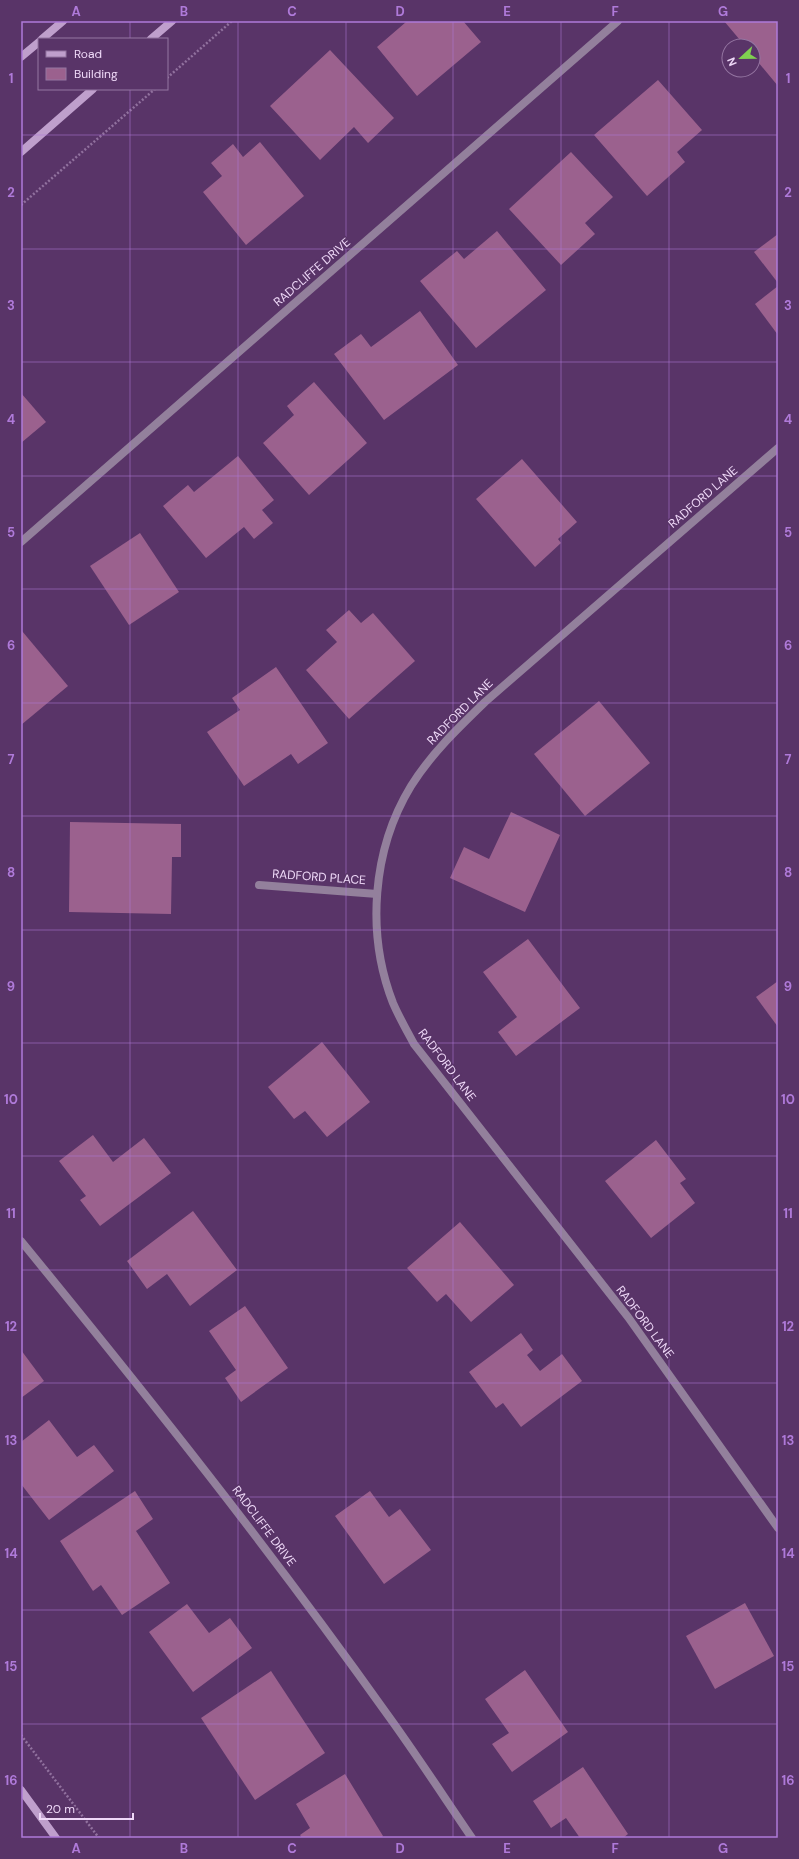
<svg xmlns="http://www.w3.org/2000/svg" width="799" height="1859" font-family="'DM Sans',sans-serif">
<rect width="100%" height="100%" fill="#593468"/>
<g fill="#9b618e">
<polygon points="405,21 463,21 481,42 417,96 377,47 406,22"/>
<polygon points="724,21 778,21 778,86 753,56 753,46 745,46"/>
<polygon points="330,50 394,118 368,143 354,127 320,160 270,106"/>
<polygon points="658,80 702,130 677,152 685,162 647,196 594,135"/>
<polygon points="260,142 304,196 246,245 203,192 222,176 211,163 233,144 243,157"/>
<polygon points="571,152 613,197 585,223 595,234 561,265 509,209"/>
<polygon points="497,231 546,290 476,348 420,281 457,251 464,259"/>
<polygon points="778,234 778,283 754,252"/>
<polygon points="778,286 778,335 755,304"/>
<polygon points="420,311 458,365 384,420 334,354 361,334 371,347"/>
<polygon points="314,382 367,443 309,495 263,443 294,415 287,406"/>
<polygon points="21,393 46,422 21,443"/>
<polygon points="238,456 274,500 262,510 273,523 254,539 244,527 206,558 163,506 188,485 194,492"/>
<polygon points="522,459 577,522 558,539 561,543 535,567 476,499"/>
<polygon points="140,533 179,592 129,625 90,566"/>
<polygon points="349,610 361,623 373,613 415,661 349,719 306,670 337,642 326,630"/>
<polygon points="22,631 68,686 21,725 21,632"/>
<polygon points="276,667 328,743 298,764 291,754 244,786 207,732 240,710 232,698"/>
<polygon points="599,701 650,763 585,816 534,754"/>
<polygon points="511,812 560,835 525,912 450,878 464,847 489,859"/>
<polygon points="70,822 181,824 181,857 172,857 171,914 69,912"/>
<polygon points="528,939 580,1008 516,1056 498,1032 517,1017 483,972"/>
<polygon points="778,981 778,1027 756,997"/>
<polygon points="322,1042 370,1102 327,1137 305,1111 294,1119 268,1087"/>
<polygon points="93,1135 113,1162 144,1138 171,1173 100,1226 80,1200 86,1196 59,1161"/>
<polygon points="656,1140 686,1179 680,1183 695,1203 651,1238 605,1181"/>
<polygon points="193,1211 237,1270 190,1306 167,1274 147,1289 127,1261"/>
<polygon points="460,1222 514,1285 471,1322 446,1294 437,1302 407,1268"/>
<polygon points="245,1306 288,1368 241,1402 225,1378 236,1370 209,1331"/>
<polygon points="521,1333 533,1350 527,1355 540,1371 562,1354 582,1381 521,1427 503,1403 496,1408 469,1372"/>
<polygon points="21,1350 44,1381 21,1398"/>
<polygon points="49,1420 77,1457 94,1445 114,1471 49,1520 21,1484 21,1442"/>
<polygon points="135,1491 153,1519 136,1531 170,1583 122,1615 101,1585 93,1591 60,1541"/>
<polygon points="370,1491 389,1517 400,1509 431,1550 384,1584 335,1516"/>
<polygon points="745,1603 774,1656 715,1689 686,1636"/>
<polygon points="187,1604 209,1633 230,1618 252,1648 193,1692 149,1632"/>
<polygon points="525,1670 568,1732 512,1772 492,1744 509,1733 485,1699"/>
<polygon points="271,1671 325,1753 255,1800 201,1718"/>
<polygon points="583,1767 628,1834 623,1838 580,1838 566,1818 551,1828 533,1801"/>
<polygon points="345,1774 383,1836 381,1838 302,1838 300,1835 310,1828 296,1804"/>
</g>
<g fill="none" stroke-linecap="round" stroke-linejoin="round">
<g stroke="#91719e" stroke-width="2.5" stroke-dasharray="2 2" stroke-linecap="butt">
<polyline points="167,78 232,21"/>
<polyline points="21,205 155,89"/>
<polyline points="21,1735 99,1838"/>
</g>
<g stroke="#93809c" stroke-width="8">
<path d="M778,448L485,702C458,728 431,754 411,786C372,850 366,934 393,1003C399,1017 407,1031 414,1044L628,1317L778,1528"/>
<polyline points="21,542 618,21"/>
<polyline points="259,885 377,894"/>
<path d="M21,1241C147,1395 271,1551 387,1714C416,1754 444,1797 472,1838"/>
</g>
<g stroke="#bf9fcc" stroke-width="8">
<polyline points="42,39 63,21"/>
<polyline points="151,39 172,21"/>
<polyline points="21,57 39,42"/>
<polyline points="21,152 93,89"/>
<polyline points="21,1790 56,1838"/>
</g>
</g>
<path fill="none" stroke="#af7ad9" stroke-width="1" stroke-opacity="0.55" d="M130,21V39M238,21V1838M346,21V1838M453,21V1838M561,21V1838M669,21V1838M130,89V1838M21,135H778M21,249H778M21,362H778M21,476H778M21,589H778M21,703H778M21,816H778M21,930H778M21,1043H778M21,1156H778M21,1270H778M21,1383H778M21,1497H778M21,1610H778M21,1724H778"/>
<g text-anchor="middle" stroke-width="3" stroke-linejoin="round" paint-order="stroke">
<g font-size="12" fill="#efd9f8" stroke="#593468">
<text transform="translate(312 272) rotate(-41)" y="4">RADCLIFFE DRIVE</text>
<text transform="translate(703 497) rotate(-41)" y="4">RADFORD LANE</text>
<text transform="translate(460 712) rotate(-45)" y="4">RADFORD LANE</text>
<text transform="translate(319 877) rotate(4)" y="4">RADFORD PLACE</text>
<text transform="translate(447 1065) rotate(53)" y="4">RADFORD LANE</text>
<text transform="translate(645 1322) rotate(53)" y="4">RADFORD LANE</text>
<text transform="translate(264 1526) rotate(53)" y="4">RADCLIFFE DRIVE</text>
</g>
</g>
<rect width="799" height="1859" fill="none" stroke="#593468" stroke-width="44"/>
<rect x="38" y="38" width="130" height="52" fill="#593468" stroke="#9576a2"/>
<rect x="46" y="51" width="20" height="6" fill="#bf9fcc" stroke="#9576a2"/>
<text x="74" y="58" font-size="12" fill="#efd9f8">Road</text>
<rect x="46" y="68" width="20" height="12" fill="#9b618e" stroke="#9576a2"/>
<text x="74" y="78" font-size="12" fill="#efd9f8">Building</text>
<g transform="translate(741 58) rotate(248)"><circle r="19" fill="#593468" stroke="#9576a2"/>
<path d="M0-3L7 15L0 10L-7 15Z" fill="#80d051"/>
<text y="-6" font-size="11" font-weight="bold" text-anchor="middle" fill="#efd9f8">N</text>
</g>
<path d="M40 1813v6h93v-6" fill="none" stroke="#efd9f8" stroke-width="2"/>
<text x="46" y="1813" font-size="12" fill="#efd9f8" stroke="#593468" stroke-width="3" paint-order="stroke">20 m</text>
<rect x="22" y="22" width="755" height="1815" fill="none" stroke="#af7ad9" stroke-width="1.5"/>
<g font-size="13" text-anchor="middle" font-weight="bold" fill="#af7ad9">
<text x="76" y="16">A</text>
<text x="184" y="16">B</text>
<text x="292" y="16">C</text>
<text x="400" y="16">D</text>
<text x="507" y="16">E</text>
<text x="615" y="16">F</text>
<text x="723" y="16">G</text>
<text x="11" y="83">1</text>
<text x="788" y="83">1</text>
<text x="11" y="197">2</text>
<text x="788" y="197">2</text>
<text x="11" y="310">3</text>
<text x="788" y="310">3</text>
<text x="11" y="424">4</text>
<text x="788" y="424">4</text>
<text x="11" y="537">5</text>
<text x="788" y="537">5</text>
<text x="11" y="650">6</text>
<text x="788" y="650">6</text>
<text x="11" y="764">7</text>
<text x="788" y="764">7</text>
<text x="11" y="877">8</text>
<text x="788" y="877">8</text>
<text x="11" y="991">9</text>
<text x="788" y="991">9</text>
<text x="11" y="1104">10</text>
<text x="788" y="1104">10</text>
<text x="11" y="1218">11</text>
<text x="788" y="1218">11</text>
<text x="11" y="1331">12</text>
<text x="788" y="1331">12</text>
<text x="11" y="1445">13</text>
<text x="788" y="1445">13</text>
<text x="11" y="1558">14</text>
<text x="788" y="1558">14</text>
<text x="11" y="1671">15</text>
<text x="788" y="1671">15</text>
<text x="11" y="1785">16</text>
<text x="788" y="1785">16</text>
<text x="76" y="1853">A</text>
<text x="184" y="1853">B</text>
<text x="292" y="1853">C</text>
<text x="400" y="1853">D</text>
<text x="507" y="1853">E</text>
<text x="615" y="1853">F</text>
<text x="723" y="1853">G</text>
</g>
</svg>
